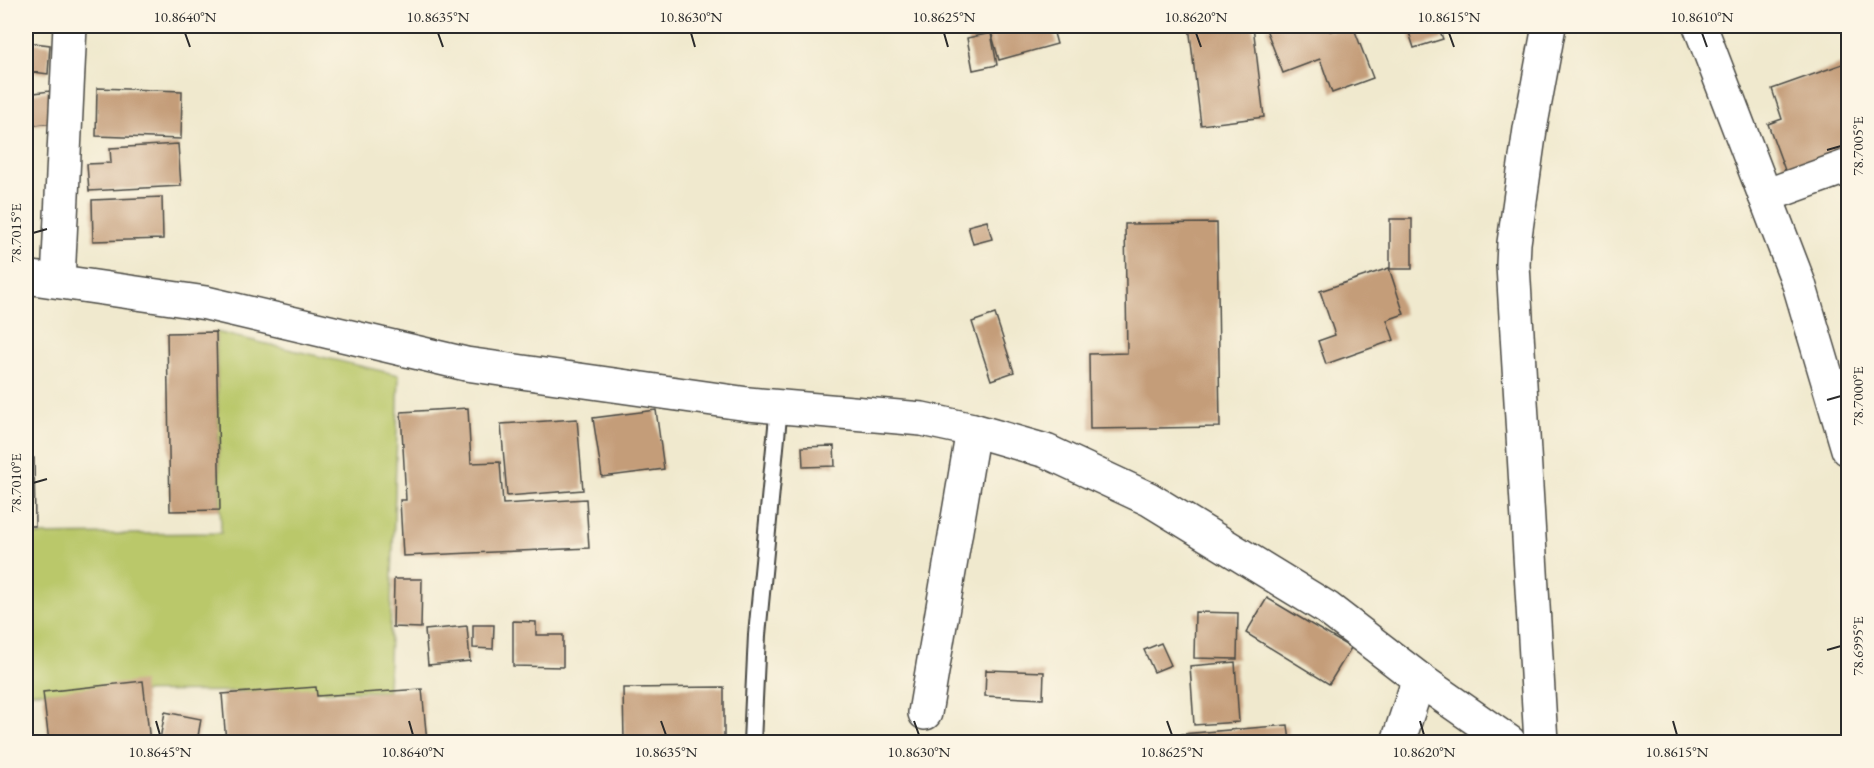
<svg xmlns="http://www.w3.org/2000/svg" width="1874" height="768" font-family="'EB Garamond',serif">
<rect width="100%" height="100%" fill="#fcf5e5"/>
<filter id="ink" filterUnits="userSpaceOnUse"><feTurbulence type="fractalNoise" baseFrequency=".0167" numOctaves="2"/><feDisplacementMap in="SourceGraphic" scale="12" xChannelSelector="R" yChannelSelector="G"/><feConvolveMatrix kernelMatrix="1 2 1 2 8 2 1 2 1" color-interpolation-filters="sRGB"/></filter>
<filter id="wash" filterUnits="userSpaceOnUse"><feTurbulence type="fractalNoise" baseFrequency=".008" numOctaves="4" result="noise"/><feDisplacementMap in="SourceGraphic" scale="24" xChannelSelector="R" yChannelSelector="G"/><feGaussianBlur stdDeviation="1.35" result="paint"/><feColorMatrix in="noise" values="0 0 0 0 0 0 0 0 0 0 0 0 0 0 0 0 0 1.4 0 .05"/><feComposite in="paint" operator="in"/></filter>
<g filter="url(#wash)">
<rect width="100%" height="100%" fill="#f0e9ce"/>
<polygon fill="#bac86a" stroke="#727a4a" stroke-width="1.5" points="216,332 399,375 388,691 26,692 26,535 221,533"/>
<g id="blocks">
<g fill="#c49d79">
<polygon points="998,26 1052,26 1057,44 999,60 990,28"/>
<polygon points="1189,26 1253,26 1264,117 1201,125"/>
<polygon points="1274,26 1304,26 1305,28 1311,26 1328,26 1330,31 1346,26 1353,26 1373,78 1332,93 1320,59 1283,73 1266,29"/>
<polygon points="1407,26 1438,26 1443,39 1414,48"/>
<polygon points="991,33 997,65 973,70 967,38"/>
<polygon points="26,42 50,45 48,74 26,71"/>
<polygon points="1848,62 1848,150 1786,173 1768,124 1782,119 1772,89"/>
<polygon points="97,88 182,91 181,139 96,136"/>
<polygon points="50,91 53,123 26,126 26,94"/>
<polygon points="178,144 181,186 89,191 87,164 111,163 110,148"/>
<polygon points="162,197 163,239 93,241 92,200"/>
<rect x="1390" y="219" width="22" height="50"/>
<polygon points="987,221 992,239 973,244 968,226"/>
<polygon points="1217,223 1220,427 1090,429 1089,354 1127,353 1125,224"/>
<polygon points="1389,268 1404,314 1387,320 1394,340 1326,364 1318,341 1335,335 1320,291"/>
<polygon points="995,314 1014,372 991,380 972,322"/>
<polygon points="216,332 220,510 170,511 167,333"/>
<polygon points="468,408 471,463 500,462 503,504 586,499 589,548 403,556 400,500 406,500 401,412"/>
<polygon points="656,410 664,469 602,477 593,418"/>
<polygon points="577,419 583,490 507,496 501,424"/>
<polygon points="834,446 835,466 803,467 802,447"/>
<polygon points="26,458 34,458 35,526 26,526"/>
<polygon points="394,579 422,579 421,628 393,627"/>
<polygon points="1267,598 1351,648 1329,684 1246,633"/>
<polygon points="1195,612 1238,613 1237,659 1194,658"/>
<polygon points="513,621 536,622 536,635 563,635 563,667 513,666"/>
<polygon points="473,625 494,625 493,649 473,648"/>
<polygon points="467,626 470,661 428,665 425,630"/>
<polygon points="1161,643 1171,665 1154,672 1144,650"/>
<polygon points="1235,662 1239,722 1194,725 1190,666"/>
<polygon points="986,670 1044,672 1043,699 985,696"/>
<polygon points="143,681 150,742 49,742 43,692"/>
<polygon points="316,687 317,696 422,689 427,742 226,742 222,694"/>
<polygon points="724,687 724,742 624,742 623,688"/>
<polygon points="165,712 201,719 197,742 177,742 160,739"/>
<polygon points="1288,725 1290,742 1183,742 1182,734"/>
</g>
</g>
</g>
<g filter="url(#ink)">
<use href="#blocks" fill-opacity="0" stroke="#494843" stroke-width="1.5"/>
<g fill="none" stroke-linecap="round" stroke-linejoin="round">
<defs>
<polyline id="lane" points="752,742 757,635 779,406"/>
<g id="street">
<polyline points="1700,26 1799,284 1848,449"/>
<polyline points="1765,196 1848,166"/>
<polyline points="26,277 206,303 466,364 748,404 922,419 973,430 1046,451 1149,499 1327,608 1419,679 1509,742"/>
<polyline points="58,281 70,26"/>
<polyline points="925,713 973,430"/>
<polyline points="1398,742 1419,679"/>
<polyline points="1541,742 1513,265 1514,243 1530,129 1549,26"/>
</g>
</defs>
<use href="#lane" stroke="#494843" stroke-width="20"/>
<use href="#street" stroke="#494843" stroke-width="36"/>
<use href="#lane" stroke="#fff" stroke-width="16"/>
<use href="#street" stroke="#fff" stroke-width="33"/>
</g>
</g>
<path fill="none" stroke="#2b2b2b" stroke-width="2" d="M185,33L190,47M438,33L443,47M691,33L695,47M944,33L948,47M1196,33L1201,47M1449,33L1454,47M1702,33L1707,47M1827,150L1841,146M33,233L47,229M1827,400L1841,396M33,483L47,479M1827,650L1841,646M156,721L160,735M409,721L413,735M661,721L666,735M914,721L919,735M1167,721L1172,735M1420,721L1424,735M1673,721L1677,735"/>
<rect width="1874" height="768" fill="none" stroke="#fcf5e5" stroke-width="66"/>
<rect x="33" y="33" width="1808" height="702" fill="none" stroke="#2b2b2b" stroke-width="2"/>
<g font-size="15" text-anchor="middle" fill="#2b2b2b">
<text x="185" y="22">10.8640°N</text>
<text x="438" y="22">10.8635°N</text>
<text x="691" y="22">10.8630°N</text>
<text x="944" y="22">10.8625°N</text>
<text x="1196" y="22">10.8620°N</text>
<text x="1449" y="22">10.8615°N</text>
<text x="1702" y="22">10.8610°N</text>
<text transform="translate(1858 146) rotate(-90)" y="5">78.7005°E</text>
<text transform="translate(16 233) rotate(-90)" y="5">78.7015°E</text>
<text transform="translate(1858 396) rotate(-90)" y="5">78.7000°E</text>
<text transform="translate(16 483) rotate(-90)" y="5">78.7010°E</text>
<text transform="translate(1858 646) rotate(-90)" y="5">78.6995°E</text>
<text x="160" y="757">10.8645°N</text>
<text x="413" y="757">10.8640°N</text>
<text x="666" y="757">10.8635°N</text>
<text x="919" y="757">10.8630°N</text>
<text x="1172" y="757">10.8625°N</text>
<text x="1424" y="757">10.8620°N</text>
<text x="1677" y="757">10.8615°N</text>
</g>
</svg>
